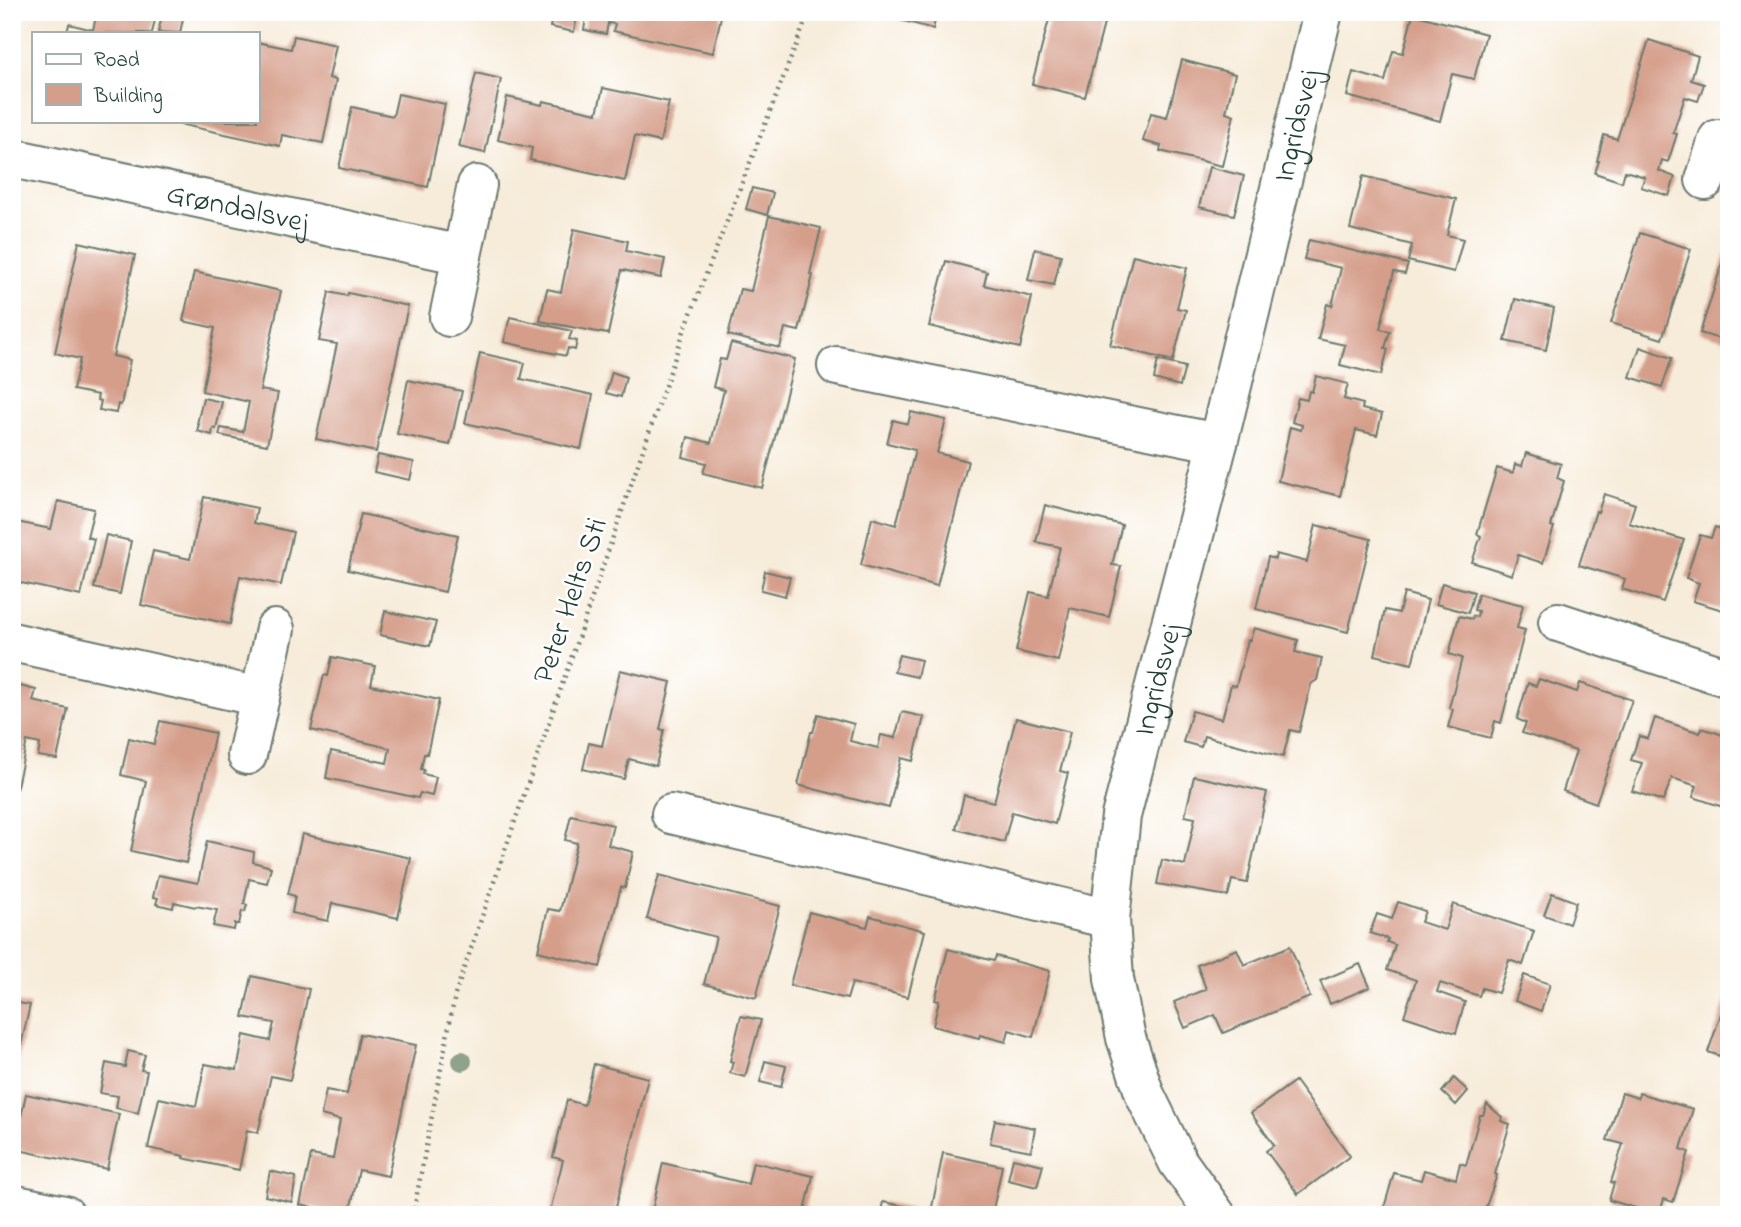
<svg xmlns="http://www.w3.org/2000/svg" width="1741" height="1227" font-family="'Indie Flower',sans-serif">
<rect width="100%" height="100%" fill="#fff"/>
<filter id="ink" filterUnits="userSpaceOnUse"><feTurbulence type="fractalNoise" baseFrequency=".0143" numOctaves="2"/><feDisplacementMap in="SourceGraphic" scale="14" xChannelSelector="R" yChannelSelector="G"/><feConvolveMatrix kernelMatrix="1 2 1 2 8 2 1 2 1" color-interpolation-filters="sRGB"/></filter>
<filter id="wash" filterUnits="userSpaceOnUse"><feTurbulence type="fractalNoise" baseFrequency=".00686" numOctaves="4" result="noise"/><feDisplacementMap in="SourceGraphic" scale="28" xChannelSelector="R" yChannelSelector="G"/><feGaussianBlur stdDeviation="1.57" result="paint"/><feColorMatrix in="noise" values="0 0 0 0 0 0 0 0 0 0 0 0 0 0 0 0 0 1.4 0 .05"/><feComposite in="paint" operator="in"/></filter>
<g filter="url(#wash)">
<rect width="100%" height="100%" fill="#f7ecda"/>
<g id="blocks">
<g fill="#d59e8a">
<polygon points="97,12 157,12 152,33 67,33 69,24 93,30"/>
<polygon points="163,12 200,12 199,18 184,14 180,33 158,32"/>
<polygon points="553,12 578,12 574,32 550,27"/>
<polygon points="587,12 722,12 713,53 613,31 615,24 608,23 606,34 584,30"/>
<polygon points="872,12 937,12 933,29"/>
<polygon points="1051,12 1107,12 1085,97 1032,84"/>
<polygon points="1413,14 1486,34 1474,79 1452,74 1440,121 1347,96 1353,72 1385,81 1393,51 1403,53"/>
<polygon points="294,36 336,45 329,78 336,80 323,143 282,135 280,146 179,124 180,121 257,121 257,42 291,49"/>
<polygon points="1649,40 1698,56 1691,80 1704,84 1698,101 1685,97 1673,133 1677,134 1668,162 1662,160 1659,171 1675,177 1669,196 1641,187 1645,177 1625,171 1622,182 1595,173 1599,161 1597,161 1604,135 1617,139"/>
<polygon points="1182,60 1235,74 1226,112 1234,115 1222,166 1160,151 1161,146 1143,141 1151,113 1167,117"/>
<polygon points="476,73 501,79 485,153 459,147"/>
<polygon points="603,88 669,102 660,142 635,136 625,181 530,160 532,148 498,140 507,97 542,105 543,101 597,113"/>
<polygon points="398,94 445,104 428,187 339,168 352,107 393,116"/>
<polygon points="1209,167 1244,176 1234,215 1199,207"/>
<polygon points="1363,176 1456,199 1447,235 1463,239 1454,272 1408,261 1412,245 1350,229"/>
<polygon points="752,188 773,193 767,215 746,209"/>
<polygon points="769,216 821,228 810,274 813,275 799,331 785,328 780,348 728,335 740,289 751,291"/>
<polygon points="574,229 628,241 626,251 665,259 661,278 622,270 608,334 540,321 547,289 561,292"/>
<polygon points="1640,233 1691,249 1662,339 1611,323"/>
<polygon points="1309,240 1408,264 1405,274 1394,272 1380,329 1390,331 1385,348 1388,349 1381,375 1340,365 1345,345 1318,339 1327,304 1332,306 1341,268 1304,259"/>
<polygon points="79,242 135,255 113,356 130,360 121,405 118,404 116,413 99,410 101,401 97,400 98,395 73,390 80,359 55,353"/>
<polygon points="1728,245 1729,245 1729,342 1700,333"/>
<polygon points="1035,249 1061,255 1054,285 1028,280"/>
<polygon points="1133,255 1187,268 1177,308 1186,310 1173,361 1110,345"/>
<polygon points="946,261 987,272 984,285 1032,297 1020,348 929,326"/>
<polygon points="194,272 281,291 260,390 278,393 267,445 219,435 221,428 243,432 249,402 202,391 215,328 183,321"/>
<polygon points="329,292 347,296 348,293 408,306 376,452 316,439 337,344 319,341"/>
<polygon points="1515,299 1554,308 1546,350 1505,341"/>
<polygon points="510,317 572,331 569,339 577,341 575,350 568,348 566,356 504,342"/>
<polygon points="731,343 795,359 762,488 703,473 706,463 683,457 688,437 711,443 724,390 713,387 720,359 726,360"/>
<polygon points="1640,347 1672,358 1662,387 1630,377"/>
<polygon points="480,353 525,363 521,379 593,395 581,449 465,423"/>
<polygon points="1158,360 1185,367 1180,386 1154,379"/>
<polygon points="612,372 626,377 621,397 606,393"/>
<polygon points="1316,376 1348,384 1344,399 1363,404 1362,409 1382,414 1377,435 1356,430 1340,496 1278,481 1290,427 1301,430 1302,425 1292,422 1298,398 1307,400 1309,391 1312,392"/>
<polygon points="408,380 462,391 450,445 397,434"/>
<polygon points="203,398 222,402 216,429 213,428 212,435 197,431 199,424 197,424"/>
<polygon points="911,412 946,420 937,453 968,461 937,586 861,565 872,518 896,525 915,450 887,443 893,420 908,424"/>
<polygon points="1526,453 1561,464 1557,478 1564,481 1551,526 1554,527 1543,563 1518,555 1512,575 1472,562 1481,536 1477,534 1497,468 1513,473 1515,464 1522,466"/>
<polygon points="378,455 414,462 410,480 374,472"/>
<polygon points="1604,494 1635,504 1629,523 1684,540 1663,602 1622,589 1625,579 1579,565 1596,511 1598,512"/>
<polygon points="204,497 257,508 254,523 293,532 281,585 240,576 230,624 141,605 153,551 190,559"/>
<polygon points="58,501 94,509 87,537 94,539 81,596 12,581 12,521 51,529"/>
<polygon points="1045,505 1122,525 1112,565 1121,566 1109,617 1070,608 1058,661 1016,651 1030,592 1048,596 1060,547 1036,542"/>
<polygon points="361,514 458,535 445,592 348,570"/>
<polygon points="1316,525 1371,539 1348,632 1256,609 1268,557 1275,559 1276,554 1307,562"/>
<polygon points="1715,527 1729,532 1729,612 1693,601 1699,583 1686,578 1700,535 1711,538"/>
<polygon points="106,535 131,541 120,594 94,588"/>
<polygon points="765,571 790,577 785,596 761,590"/>
<polygon points="1442,583 1474,592 1468,613 1436,604"/>
<polygon points="1404,593 1428,600 1412,664 1375,655 1385,610 1399,613"/>
<polygon points="1478,594 1523,605 1517,628 1525,630 1501,723 1495,721 1491,738 1448,727 1453,709 1449,708 1462,658 1449,654 1459,616 1472,619 1473,616 1477,617 1478,611 1474,610"/>
<polygon points="385,611 436,622 430,646 380,635"/>
<polygon points="1254,628 1298,640 1295,652 1322,658 1317,680 1311,684 1299,732 1290,730 1283,757 1204,736 1201,747 1183,742 1192,711 1222,719 1231,685 1236,686 1248,640 1250,640"/>
<polygon points="899,655 921,660 917,677 894,672"/>
<polygon points="332,657 375,666 371,685 439,700 427,754 424,754 421,769 424,770 423,774 436,777 432,796 420,793 418,798 326,778 331,751 387,763 390,748 311,730 324,675 328,676"/>
<polygon points="620,670 671,682 660,729 664,730 656,766 629,759 624,779 583,769 589,743 602,746"/>
<polygon points="1539,679 1577,692 1580,683 1632,700 1596,803 1563,791 1576,751 1522,733 1526,723 1517,719 1528,683 1536,686"/>
<polygon points="12,684 36,690 33,701 68,709 57,759 38,756 40,744 27,741 13,804"/>
<polygon points="902,712 924,717 913,761 901,758 889,808 798,785 811,732 813,732 818,714 854,724 850,741 878,748 881,735 895,738"/>
<polygon points="1016,718 1070,732 1060,771 1068,773 1055,824 1012,812 1004,842 956,829 964,795 994,802"/>
<polygon points="1655,718 1700,733 1702,728 1729,737 1729,809 1693,797 1697,786 1672,778 1663,801 1632,791 1642,763 1631,760 1639,736 1648,739"/>
<polygon points="160,721 215,733 186,863 131,851 146,781 121,775 129,738 154,744"/>
<polygon points="1194,776 1267,792 1247,883 1232,880 1228,896 1157,884 1162,860 1185,865 1195,818 1185,816"/>
<polygon points="571,815 613,825 608,845 633,852 625,888 621,887 600,967 538,951 548,909 560,911 577,843 565,840"/>
<polygon points="302,834 411,858 398,918 332,903 328,921 292,913 295,896 288,894"/>
<polygon points="207,841 254,852 253,862 271,867 267,883 249,879 244,904 247,905 245,912 242,911 239,924 235,924 234,930 213,926 217,910 196,906 195,907 174,902 173,908 156,904 158,898 153,897 158,875 198,883"/>
<polygon points="659,875 780,906 756,998 704,984 716,937 647,919"/>
<polygon points="1552,893 1576,902 1569,924 1544,915"/>
<polygon points="1398,902 1425,911 1421,922 1445,930 1453,904 1534,931 1523,965 1509,960 1498,993 1482,988 1479,996 1440,983 1437,992 1465,1002 1456,1033 1404,1016 1416,980 1387,970 1395,945 1387,942 1388,939 1370,933 1377,914 1392,919"/>
<polygon points="809,912 867,927 870,916 925,931 908,997 852,983 847,999 790,985"/>
<polygon points="1290,946 1310,997 1223,1033 1215,1015 1185,1028 1174,1002 1206,989 1197,965 1237,949 1244,965"/>
<polygon points="948,949 994,961 996,956 1050,971 1033,1037 1009,1030 1006,1042 980,1035 979,1038 933,1026 939,1001 935,1000"/>
<polygon points="1360,964 1370,987 1330,1004 1320,981"/>
<polygon points="1524,975 1550,984 1541,1011 1515,1001"/>
<polygon points="252,976 309,989 290,1080 271,1076 258,1133 247,1130 239,1170 183,1158 184,1156 148,1148 159,1098 196,1106 205,1064 237,1070 244,1035 270,1041 274,1023 243,1017"/>
<polygon points="1729,990 1729,1059 1708,1052"/>
<polygon points="12,1002 30,1005 13,1082 12,1082"/>
<polygon points="741,1016 761,1020 745,1077 730,1073 733,1062 730,1061"/>
<polygon points="360,1034 416,1045 388,1176 359,1170 349,1215 300,1205 311,1155 333,1159 340,1120 321,1115 326,1090 347,1094"/>
<polygon points="128,1051 145,1055 141,1070 147,1071 138,1113 116,1108 118,1096 100,1093 106,1063 125,1067"/>
<polygon points="765,1061 786,1066 781,1087 760,1082"/>
<polygon points="594,1064 648,1078 614,1215 549,1215 563,1160 553,1157 567,1100 584,1105"/>
<polygon points="1454,1078 1468,1091 1456,1105 1442,1092"/>
<polygon points="1295,1081 1350,1156 1298,1194 1266,1151 1274,1145 1251,1113"/>
<polygon points="1622,1093 1638,1098 1639,1093 1693,1109 1681,1149 1689,1152 1673,1202 1664,1199 1659,1215 1609,1200 1614,1183 1611,1182 1623,1144 1607,1140"/>
<polygon points="26,1094 119,1114 107,1169 14,1149"/>
<polygon points="1487,1104 1502,1117 1501,1121 1510,1124 1495,1174 1497,1175 1483,1215 1382,1215 1394,1173 1421,1180 1424,1170 1456,1179 1460,1163 1466,1165 1480,1115 1483,1115"/>
<polygon points="995,1120 1035,1128 1031,1151 990,1143"/>
<polygon points="943,1153 1002,1166 992,1215 880,1215 883,1202 931,1212"/>
<polygon points="1013,1158 1043,1165 1037,1187 1008,1180"/>
<polygon points="753,1162 813,1176 804,1215 651,1215 663,1163 748,1184"/>
<polygon points="270,1171 296,1177 292,1202 265,1196"/>
</g>
</g>
</g>
<g filter="url(#ink)">
<use href="#blocks" fill-opacity="0" stroke="#6b7a6e" stroke-width="2"/>
<g fill="none" stroke-linecap="round" stroke-linejoin="round">
<defs>
<g id="minor">
<path id="s1" d="M12,158L462,255"/>
<polyline points="1705,180 1718,139 1729,142"/>
<polyline points="449,317 477,185"/>
<polyline points="837,366 1218,443"/>
<polyline points="1558,622 1729,678"/>
<polyline points="12,642 260,697"/>
<polyline points="247,755 275,629"/>
<polyline points="671,814 1110,919"/>
<polyline points="12,1204 65,1215"/>
<path id="s2" d="M1216,1215L1178,1162L1145,1095L1126,1038L1114,979L1110,919L1121,816L1218,443L1323,12"/>
</g>
</defs>
<use href="#minor" stroke="#6b7a6e" stroke-width="42"/>
<polyline stroke="#6b7a6e" stroke-width="4.5" stroke-dasharray="2 5" stroke-linecap="butt" points="413,1215 455,995 684,331 809,12"/>
<use href="#minor" stroke="#fff" stroke-width="38"/>
</g>
<circle fill="#90a18c" cx="462" cy="1061" r="10"/>
</g>
<g text-anchor="middle" stroke-width="5" stroke-linejoin="round" paint-order="stroke">
<g font-size="30" fill="#1f3d34" stroke="#fff">
<text dy="10" stroke="none"><textPath href="#s2" startOffset="1136">Ingridsvej</textPath></text>
<text dy="10" stroke="none"><textPath href="#s1" startOffset="231">Grøndalsvej</textPath></text>
<text transform="translate(569 600) rotate(-71)" y="10">Peter Helts Sti</text>
<text dy="10" stroke="none"><textPath href="#s2" startOffset="565">Ingridsvej</textPath></text>
</g>
</g>
<rect width="1741" height="1227" fill="none" stroke="#fff" stroke-width="42"/>
<rect x="32" y="32" width="228" height="91" fill="#ffffff" stroke="#a5b1ae" stroke-width="2"/>
<rect x="46" y="54" width="35" height="10" fill="#ffffff" stroke="#a5b1ae" stroke-width="2"/>
<text x="94" y="66" font-size="21" fill="#1f3d34">Road</text>
<rect x="46" y="84" width="35" height="21" fill="#d59e8a" stroke="#a5b1ae" stroke-width="2"/>
<text x="94" y="102" font-size="21" fill="#1f3d34">Building</text>
</svg>
